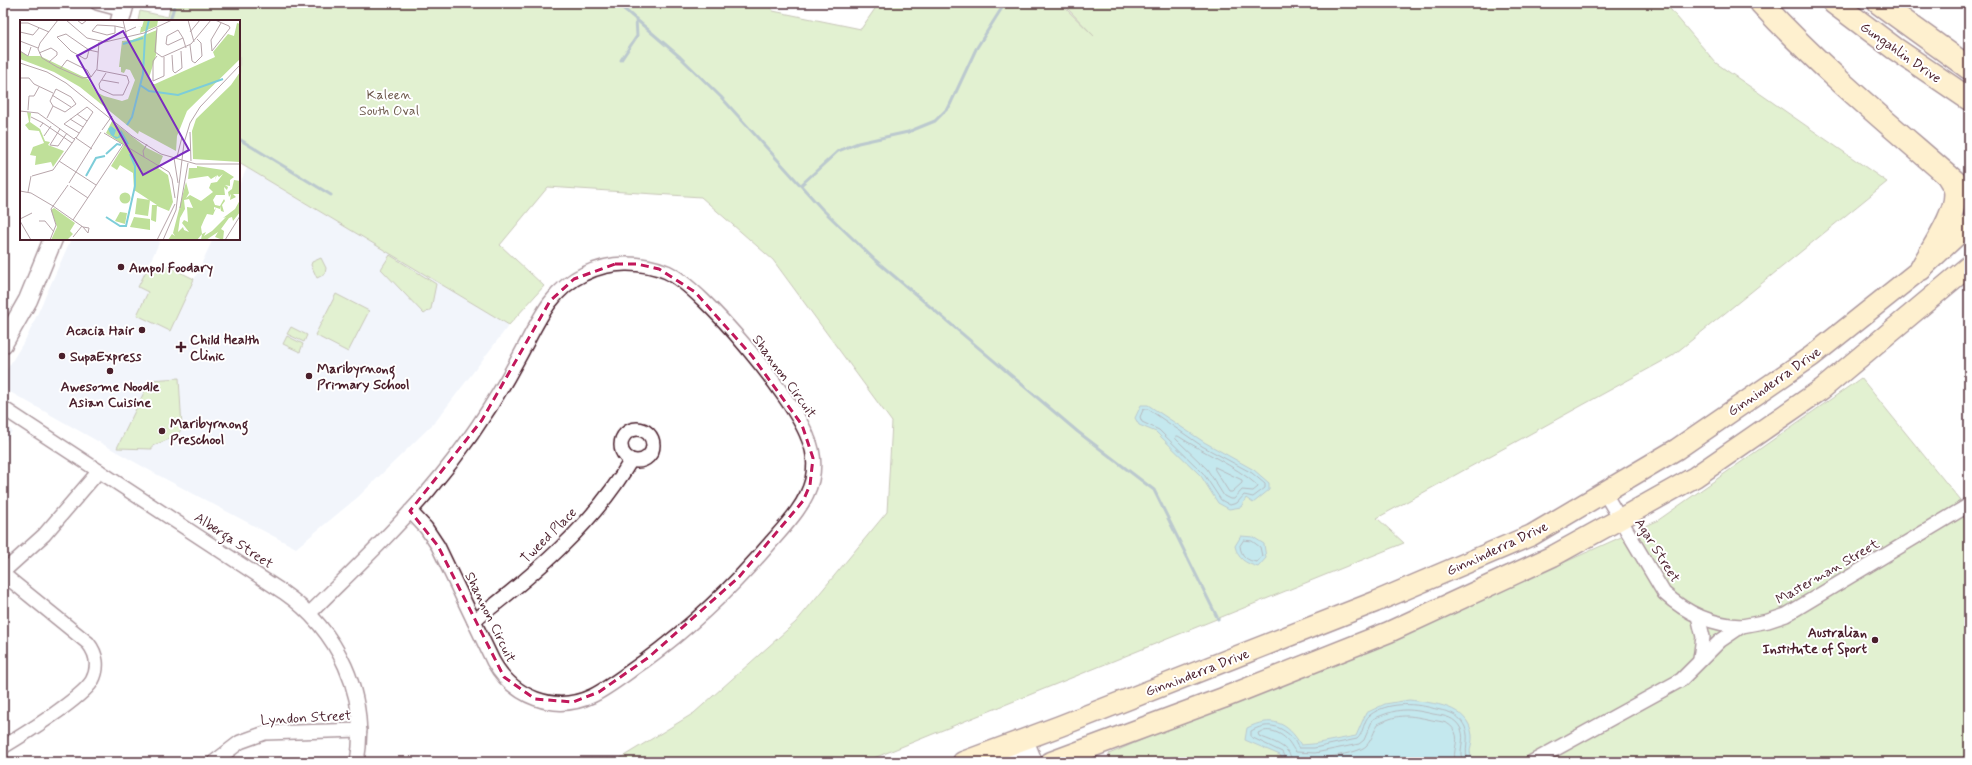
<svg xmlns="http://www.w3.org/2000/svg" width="1972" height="765" font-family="Mynerve,sans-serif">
<rect width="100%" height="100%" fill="#fff"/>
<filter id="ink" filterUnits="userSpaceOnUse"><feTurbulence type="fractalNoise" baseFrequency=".025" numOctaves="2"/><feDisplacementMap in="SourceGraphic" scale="8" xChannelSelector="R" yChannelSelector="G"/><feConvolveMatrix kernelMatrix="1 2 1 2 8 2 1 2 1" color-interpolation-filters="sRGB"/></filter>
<g filter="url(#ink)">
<g fill="#e2e9f7">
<polygon points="247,168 509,325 436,421 358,497 296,548 156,474 3,388 3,376 28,335 71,239 161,239 138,287 148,292 137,315 170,331 213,239 239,239 239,185"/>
<polygon points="3,425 12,431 3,446"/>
</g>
<g fill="#bfe099" stroke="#848062">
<polygon points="171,3 768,3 773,11 861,29 879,3 1060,3 1094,36 1062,3 1665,3 1716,63 1887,182 1672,356 1377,518 1404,543 864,762 614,762 694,713 796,622 887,512 892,422 773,260 701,197 548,187 500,245 544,286 509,325 239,163 239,21 138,21 140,11 168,17"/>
<polygon points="390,255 436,284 431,309 424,314 381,269"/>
<polygon points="321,258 326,268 325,274 317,278 311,265 312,262"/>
<polygon points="150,263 159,268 166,265 194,279 170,331 137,315 148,292 138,287"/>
<polygon points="336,294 369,311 348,352 315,335"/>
<polygon points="291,327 307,335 304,342 287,334"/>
<polygon points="287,336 303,344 300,352 283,344"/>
<polygon points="179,378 182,428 177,436 152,446 152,449 117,448 150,380"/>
<polygon points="1861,378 1969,511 1969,762 1106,762 1110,760 1109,754 1239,698 1384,643 1657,521"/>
</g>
<g fill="#7dcdd9" stroke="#698793">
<polygon points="1141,405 1148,405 1204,442 1254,470 1269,483 1269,490 1253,503 1246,498 1241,507 1229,509 1218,503 1201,476 1156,432 1139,425 1135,418"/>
<path d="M1241,536L1253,537L1264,544L1266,558L1258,567C1245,563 1238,559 1235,546Z"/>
<path d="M1409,700C1433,703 1468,705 1472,735C1473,748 1466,749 1474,762H1284L1280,755L1245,740L1247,728C1271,716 1287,721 1301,745L1313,744L1356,736L1366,713L1385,704Z"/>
</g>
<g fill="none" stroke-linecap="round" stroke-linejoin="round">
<g stroke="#5e6571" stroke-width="1">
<polygon points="1148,409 1202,446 1252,473 1265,484 1265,488 1253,497 1244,495 1237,503 1230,505 1221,500 1203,473 1159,430 1142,422 1140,417 1143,410"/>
<path d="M1176,436H1178C1204,453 1234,465 1257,485L1258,487L1253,491L1242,490L1234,499H1230L1224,496L1207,469L1176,439Z"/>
<polygon points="1215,467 1242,480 1242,483 1232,492 1229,492 1215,470"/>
<path d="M1244,540L1252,541L1260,547L1262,556L1257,562C1247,561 1241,556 1240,546Z"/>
<path d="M1287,762L1282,752L1251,737V731C1267,722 1279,725 1292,737C1295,740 1296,745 1299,748H1314L1357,739C1364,733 1363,720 1370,715C1387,702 1413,703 1432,708C1447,712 1457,711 1465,727C1471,740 1462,750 1469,762"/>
<path d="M1292,762C1291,746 1271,741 1259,736L1258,733C1269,727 1282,733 1289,742C1292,746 1293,749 1296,752L1315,753L1359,744L1364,740L1373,719C1398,708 1407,708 1433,714C1445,716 1455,717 1461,729C1466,741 1457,751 1463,762"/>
<path d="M1298,762L1300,760C1312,760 1358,754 1366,746C1372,740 1374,731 1378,724C1400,713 1408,715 1432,720C1441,722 1450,721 1455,732C1460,742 1451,752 1456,762"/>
</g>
<g stroke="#698793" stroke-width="3">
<polyline points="617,3 680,57 721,97 822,209 875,260 1078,432 1154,490 1218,619"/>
<polyline points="170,21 175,3"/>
<polyline points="621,60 637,36 636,19"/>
<polyline points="239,139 331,195"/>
<polyline points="801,185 838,151 858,143 908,132 935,121 949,107 976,49 1005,3"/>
</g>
<defs>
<g id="street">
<polyline points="97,3 123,10"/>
<path d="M3,408L283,592C338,630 369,695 357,762"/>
<circle cx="637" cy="445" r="16"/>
<path d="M1604,492L1664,593C1686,613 1712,625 1742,626"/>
<polyline points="3,572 44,535 99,471"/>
<path d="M3,574L88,643C97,654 99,668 92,681C81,699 23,735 3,747"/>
<path d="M310,613C350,573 392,534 429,490C463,450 493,406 518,359C536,327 548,291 584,274C610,261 641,261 667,272C704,289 794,399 808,438C814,451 815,466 812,480C806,504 788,523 772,541C734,586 691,627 643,662C627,673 610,687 592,696C554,714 513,697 493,661L438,546L426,528L410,511"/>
<polyline points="1698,616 1703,637 1700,659"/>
<path d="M474,621C532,576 594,525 631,460"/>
<polyline points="214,762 240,742 265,733 360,730"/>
<polyline points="1532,762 1681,680 1720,641 1742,626 1768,621 1786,615 1969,505"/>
</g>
<g id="secondary">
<polyline points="120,21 125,3"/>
<polyline points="3,344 28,300 53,239"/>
<polyline points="1024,740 1033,762"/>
<polyline points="1010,745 1017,762"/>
</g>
<g id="primary">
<polyline points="963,762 1060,726 1375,602 1532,535 1677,449 1812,356 1921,269 1969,224"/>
<polyline points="1051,762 1223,698 1389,632 1553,556 1620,519 1695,477 1822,389 1969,266"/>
</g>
<g id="highway">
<path d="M1761,3C1825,73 1899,132 1969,194"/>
<polyline points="1834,3 1894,48 1969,99"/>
<polyline points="1879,3 1969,68"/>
<path d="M1921,269C1931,250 1959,211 1955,190C1954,185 1950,180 1948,176"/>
</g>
</defs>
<use href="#street" stroke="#4a1f2b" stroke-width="16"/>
<use href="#secondary" stroke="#4a1f2b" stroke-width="21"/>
<use href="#primary" stroke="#4a1f2b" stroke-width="23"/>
<use href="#highway" stroke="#4a1f2b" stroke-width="25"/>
<use href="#street" stroke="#fff" stroke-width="13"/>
<use href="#secondary" stroke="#fff" stroke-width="18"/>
<use href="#primary" stroke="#fdde96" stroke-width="20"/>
<use href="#highway" stroke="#fdde96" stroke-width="22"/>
</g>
</g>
<path d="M0 0H1972V765H0ZM615,264H637L659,269L695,292L752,356L802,425L813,458L810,485L803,501L739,577L649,657L599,692L573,702L535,699L504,677L438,546L410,511L482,420L550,301L574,279Z" fill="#fff" fill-opacity=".55" fill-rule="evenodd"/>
<path fill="none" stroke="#c2185b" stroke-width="3" stroke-dasharray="8 5" stroke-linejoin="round" d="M615,264H637L659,269L695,292L752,356L802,425L813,458L810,485L803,501L739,577L649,657L599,692L573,702L535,699L504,677L438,546L410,511L482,420L550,301L574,279Z"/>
<g fill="#4a1f2b" stroke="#fff" stroke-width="1.5">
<circle cx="121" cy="267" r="4"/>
<circle cx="142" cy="330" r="4"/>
<path d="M179 341h4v4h4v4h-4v4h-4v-4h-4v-4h4z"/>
<circle cx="62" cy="356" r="4"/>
<circle cx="110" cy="371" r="4"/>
<circle cx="309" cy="376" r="4"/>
<circle cx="162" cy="431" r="4"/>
<circle cx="1875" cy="640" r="4"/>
</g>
<g text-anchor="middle" stroke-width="4" stroke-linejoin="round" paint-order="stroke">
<g font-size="14" fill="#4a1f2b" stroke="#fff">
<text transform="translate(1901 52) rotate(35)" y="5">Gungahlin Drive</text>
<text transform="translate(785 376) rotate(54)" y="5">Shannon Circuit</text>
<text transform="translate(1774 381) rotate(-35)" y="5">Ginninderra Drive</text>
<text transform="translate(548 535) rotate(-45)" y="5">Tweed Place</text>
<text transform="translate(234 540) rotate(33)" y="5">Alberga Street</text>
<text transform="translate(1497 548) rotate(-25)" y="5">Ginninderra Drive</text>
<text transform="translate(1658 550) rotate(58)" y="5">Agar Street</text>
<text transform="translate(1827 571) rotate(-30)" y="5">Masterman Street</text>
<text transform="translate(491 617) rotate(64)" y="5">Shannon Circuit</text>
<text transform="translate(1197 672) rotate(-21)" y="5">Ginninderra Drive</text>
<text transform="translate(306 717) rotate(-3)" y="5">Lyndon Street</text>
</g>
<g font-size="14" fill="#6d594c" stroke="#fff">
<text x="389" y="99">Kaleen<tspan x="389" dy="16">South Oval</tspan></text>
</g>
<g font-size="14" font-weight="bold" fill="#4a1f2b" stroke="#fff" text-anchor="start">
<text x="129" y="272">Ampol Foodary</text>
<text x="134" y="335" text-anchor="end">Acacia Hair</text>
<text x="190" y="344">Child Health<tspan x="190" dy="16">Clinic</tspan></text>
<text x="70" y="361">SupaExpress</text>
<text x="317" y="373">Maribyrnong<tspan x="317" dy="16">Primary School</tspan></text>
<text x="110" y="391" text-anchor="middle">Awesome Noodle<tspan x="110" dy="16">Asian Cuisine</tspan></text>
<text x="170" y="428">Maribyrnong<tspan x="170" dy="16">Preschool</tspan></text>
<text x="1867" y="637" text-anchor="end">Australian<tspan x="1867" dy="16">Institute of Sport</tspan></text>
</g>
</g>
<g transform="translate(20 20)">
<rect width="220" height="220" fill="#fff"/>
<path d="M124,0H138L137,6L120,13L121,7L117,6L122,7ZM217,3L220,4V39L167,91L157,116L156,131L119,111L118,114L60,67L34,52L0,39V31L8,36H20L68,59L76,72L84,76L102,81L108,79L115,60L110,50L106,49L104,53L101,52V47H99L102,21L112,20L137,10L136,35L129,58L131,64H135L195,37L193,32L208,14L214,16ZM220,52V142L173,139L172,111L176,99L211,65ZM7,92L11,93L10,102L20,109L25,121L30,122L28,125L44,131L33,147L31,142L15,145L16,136L10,135L13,127L24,123L19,111L9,110L5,105L9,102ZM92,101L127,128L143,136L138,148L148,155L153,182L149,191L137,186L136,202L131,200L132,185H137L114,170L113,153L100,145L97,150L91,146L104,125L86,113ZM177,146L203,150L214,157L210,160V166L205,165L208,167L207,170L204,167L205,175H196L193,180L195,185L200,186L204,179L205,181L202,185L204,192L201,191L200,186V189L194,187V190L196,188L193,195L187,194L184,200L181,207L182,214L186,212L184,216L192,211L206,197L203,198L215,189L220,180V192L213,201L212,197L209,198L201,209L204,211L203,220L195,217L198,212L186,220H181L182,214L177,220H148L152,214L155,216L153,213L166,162L169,173L166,178L170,175L181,181L193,172L189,168L191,163L197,162L203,154L199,157L197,155L195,160L196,156L191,159L188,156L168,159L169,148H177ZM169,179L173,188L167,187L168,202L164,200L162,203L169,212L164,210L163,207L158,212L160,198L165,189L164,180ZM214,160L220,161V174H213L216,177L210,180L211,174L209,177L208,172L212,169ZM99.5 178a5.5 5.5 0 1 1 11 0a5.5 5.5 0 1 1-11 0ZM117,178L130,180L128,196L115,194ZM34,188L55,203L50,211L53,214L47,220H31L37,207L31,190ZM100,192L107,193L105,204L95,201ZM114,197L130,199V210L110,207Z" fill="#bfe099" fill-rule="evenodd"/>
<path d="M91,106L96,110L94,116L98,117L101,110L109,124L106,125L101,117L96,119L91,115L88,109Z" fill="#7dcdd9"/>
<path fill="none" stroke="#7dcdd9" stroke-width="2" d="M103,24L123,18M120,65L129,71L158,75L203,59M107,105L112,97L123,54L125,16L129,0M86,134L97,124L101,125M66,156L76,138L85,136M86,197L100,206H106L115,166V146L110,134"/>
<path fill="none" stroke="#b7a5aa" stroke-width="1" d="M38,0L20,23L18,29L22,38L37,47L62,58L71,57L77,49L79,22M46,0L67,18L85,22L124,13L152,0M57,0L62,4L67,0M103,0L107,18M168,0L174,22M195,0L209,6L210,8L192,31L191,20L201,3M0,3H8L29,12M95,6L77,5L72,11L87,15L95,13V6L104,8M137,8L135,32L142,37L171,24L191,0M0,12L13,15L19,8M105,12L116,7M170,12L180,0M163,18L158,10L147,16L146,24L148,25L163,18L166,28M0,21L18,28M170,25L172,41L175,43L182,36L181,23L177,19M69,30L46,14L37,17L51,31L65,39L67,38L69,30L78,32M0,31L8,36L11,27M19,33L31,28L37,32V35L29,42M152,35L153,51L155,53L162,48L161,31M137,36L133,41V61L144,56V37M0,43L27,52L46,63L112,116L141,134L176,144H220M40,49L47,40L67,50L71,57M77,50L107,56L109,62L103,75H93L80,69L79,64L86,53M0,58H9L14,64L33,73M82,60L99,63M36,69L51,77L56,84L45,92L33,86L30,81ZM32,75L51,87M9,76H14L19,67M8,90L9,76M0,91L18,93L54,119L56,117M57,94L67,101M11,97L23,103L20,107M27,98L33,86M50,99L63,107M23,103L52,123M40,109L30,125L38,126L47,113M82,110L92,96M170,112L171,141M84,113L149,152L152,159L155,178M24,116L31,106M56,118L73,92L67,87L44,104L59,113M56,118L72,129M124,137L123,131L127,124M157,137L162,117M154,138L158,163M39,141L76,165M12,156L33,150L55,119M49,163L81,112M50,166L68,178M0,171L11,173L33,186L63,207L69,208L68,213L63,207M8,172L11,156M160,188L168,143M0,199L12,193M53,200L103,125M0,201L11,220M19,201H25L34,212M53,217L62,206M30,220L36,205L31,189L48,165M137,220L155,184M143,220L156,190L164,123L170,103L180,87L220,45M205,220L220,196"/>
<path fill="#7b2cbf" fill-opacity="0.15" stroke="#7b2cbf" stroke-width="2" d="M103,11L169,130L123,155L57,36Z"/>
<rect width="220" height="220" fill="none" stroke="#4a1f2b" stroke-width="2"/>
</g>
<rect width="1972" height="765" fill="none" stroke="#fff" stroke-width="16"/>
<rect x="8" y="8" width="1956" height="749" fill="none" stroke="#4a1f2b" stroke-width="1.5" filter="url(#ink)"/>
</svg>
